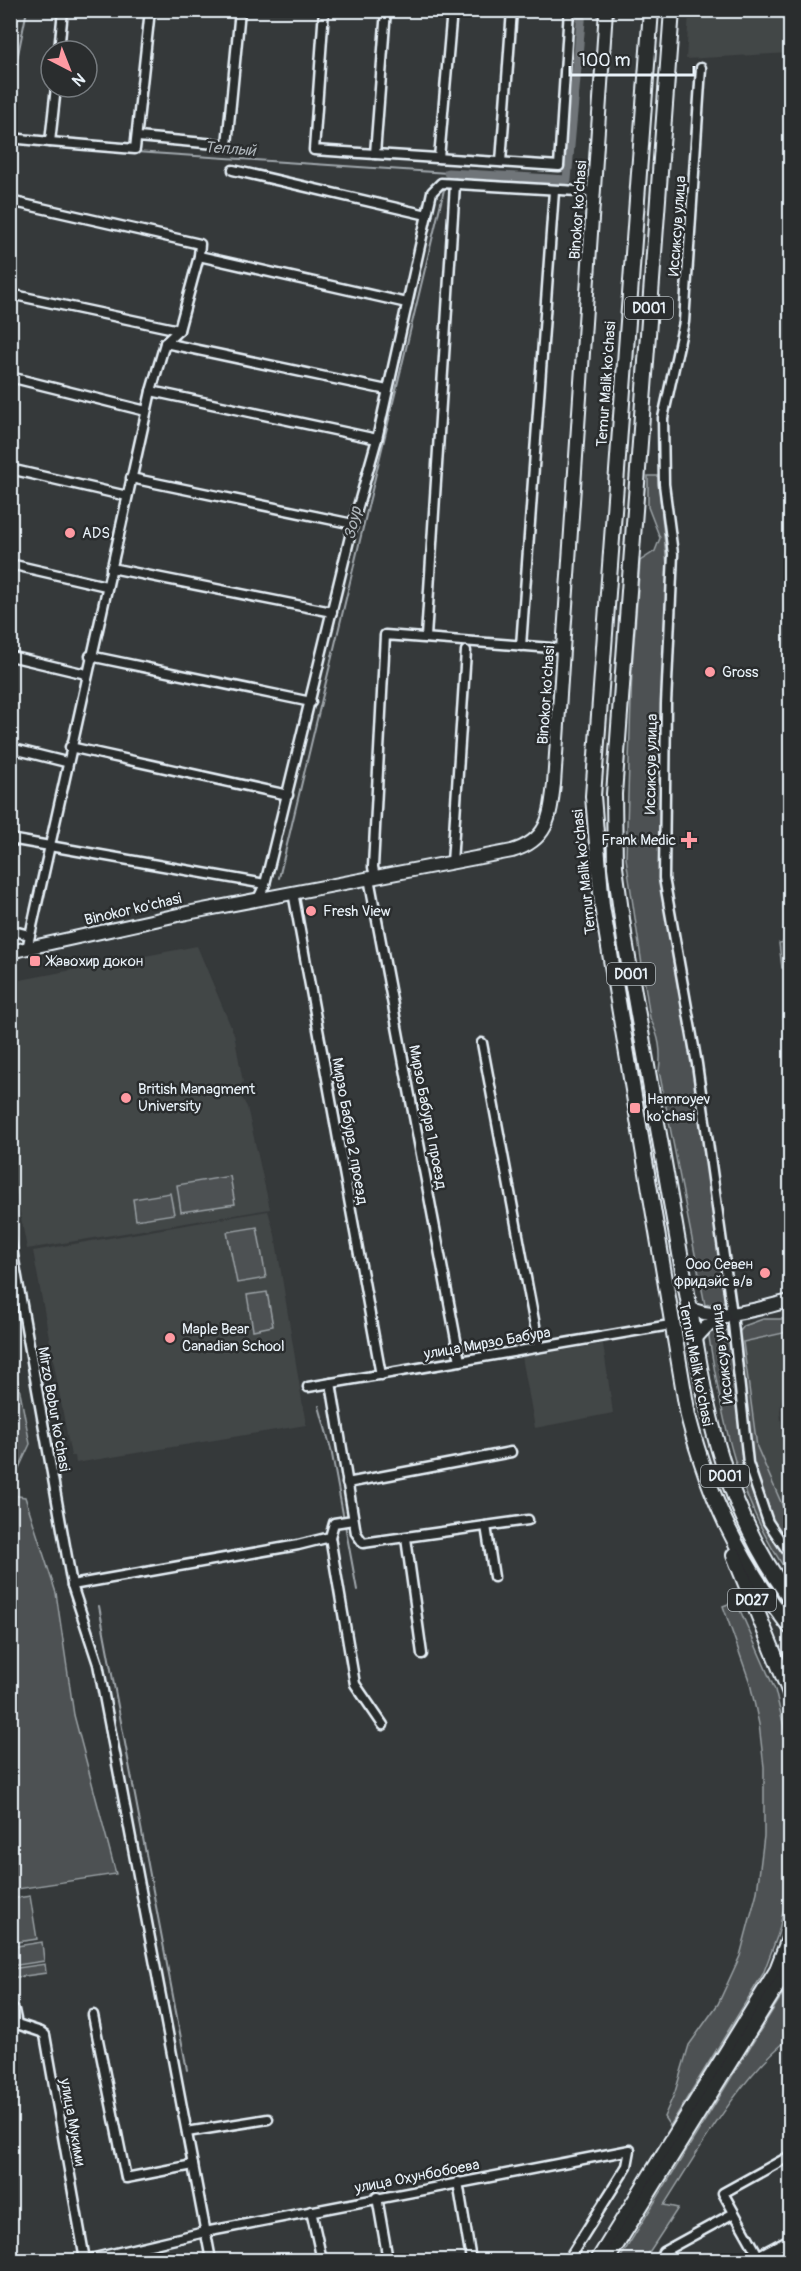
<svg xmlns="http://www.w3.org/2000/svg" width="801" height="2271" font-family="Pangolin,sans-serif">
<rect width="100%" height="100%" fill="#35393a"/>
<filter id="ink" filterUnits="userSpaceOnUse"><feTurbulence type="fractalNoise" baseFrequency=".0167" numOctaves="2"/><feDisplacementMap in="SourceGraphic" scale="12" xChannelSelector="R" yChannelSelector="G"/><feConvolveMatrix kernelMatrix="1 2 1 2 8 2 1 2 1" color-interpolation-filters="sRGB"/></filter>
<g filter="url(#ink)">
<g fill="#424647">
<polygon points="689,11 790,11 790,53 686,59"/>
<polygon points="197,946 234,1034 243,1082 237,1089 247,1107 270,1209 27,1249 11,1165 10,982"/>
<polygon points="268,1211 275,1235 306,1425 76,1463 75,1456 71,1456 33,1251"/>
<polygon points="788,1332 787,1371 780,1411 786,1469 790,1477 790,1523 757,1447 743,1341"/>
<polygon points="603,1344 613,1413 535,1428 522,1357"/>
</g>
<g fill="#4d5152" stroke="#9aa1a5" stroke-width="1.5">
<path d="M648,476H658L667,565L663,856L697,1064L728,1289L724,1302L705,1305L659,1071C662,1051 659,1036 650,1018L626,858L632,668L640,561L655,551L660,538L648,507Z"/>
<polygon points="790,941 790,967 782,968 779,943"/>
<polygon points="230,1176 235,1204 181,1212 177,1185"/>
<polygon points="170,1193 174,1214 136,1220 133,1199"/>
<polygon points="257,1227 266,1278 237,1283 227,1232"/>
<polygon points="267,1292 273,1326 253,1330 247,1295"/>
<path d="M763,1319H790L788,1332L743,1342L757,1447L790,1523V1576C737,1501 722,1420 708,1331C719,1329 729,1331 740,1331L744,1326Z"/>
<polygon points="11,1346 30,1444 19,1468 11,1468"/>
<polygon points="11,1495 25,1497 56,1593 74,1715 116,1874 11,1890"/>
<polygon points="736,1601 775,1690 790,1751 790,1883 778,1934 763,1974 670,2126 664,2117 675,2092 689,2045 718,2004 740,1956 757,1892 764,1836 764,1767 759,1724 750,1683 723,1606"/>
<polygon points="30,1896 37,1939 11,1943 11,1899"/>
<polygon points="42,1942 44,1961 11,1966 11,1947"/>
<polygon points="45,1964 46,1973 11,1978 11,1969"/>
<path d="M790,1982V2038C740,2076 698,2152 664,2205L678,2208L644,2260H619Z"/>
</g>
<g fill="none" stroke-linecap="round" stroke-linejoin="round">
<g stroke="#a0a7ac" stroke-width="2">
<polyline points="10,94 27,10"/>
<polyline points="136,152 448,173 279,878"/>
<polyline points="319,1406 331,1449 357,1590"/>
<polyline points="99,1606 187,2070"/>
</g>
<polyline stroke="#707579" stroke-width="9" points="448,173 567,180 582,10"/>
<defs>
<g id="minor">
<polyline points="324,10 314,150 559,166 569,10"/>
<polyline points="10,27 12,10"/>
<polyline points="59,51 63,10"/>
<polyline points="701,68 684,322 663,418 664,484 673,554 666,704 664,878 697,1064 732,1314 748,1463 768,1522 790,1555"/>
<polyline points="138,137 227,145 240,10"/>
<polyline points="10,138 50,142 56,87"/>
<polyline points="50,142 135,149 150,10"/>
<polyline points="375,154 386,10"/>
<polyline points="439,158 452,10"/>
<polyline points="501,162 512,10"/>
<polyline points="233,170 427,215"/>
<polyline points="10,201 200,244 199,256 407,303"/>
<polyline points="10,294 179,330"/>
<polyline points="165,343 387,390"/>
<polyline points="10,377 146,411"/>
<polyline points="151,391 377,439"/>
<polyline points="10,469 127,496"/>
<polyline points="131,478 353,524"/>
<polyline points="10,564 106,586"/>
<polyline points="111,568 332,612"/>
<polyline points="426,637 455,184"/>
<polyline points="521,646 554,191"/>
<polyline points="10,656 86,674"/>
<polyline points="90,656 311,702"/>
<polyline points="70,747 288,795"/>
<polyline points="10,748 66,762"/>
<polyline points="10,839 265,884"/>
<polyline points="452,863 466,651"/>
<polyline points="375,877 373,867 385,635 564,649"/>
<polyline points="369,878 460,1361"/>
<polyline points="293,892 381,1375"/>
<polyline points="258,899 265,884 353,524 377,439 432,192 441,183 594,192"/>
<polyline points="10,930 29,935"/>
<polyline points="27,949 151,391 165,343 179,330 199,256"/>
<polyline points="482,1043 539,1347"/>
<polyline points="10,1238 72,1585 98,1664 211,2260"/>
<polyline points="331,1383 356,1533 363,1543 528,1520"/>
<polyline points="308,1387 670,1325"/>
<polyline points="347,1483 511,1452"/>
<polyline points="486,1526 494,1577"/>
<polyline points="330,1537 355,1684 383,1725"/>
<polyline points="406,1538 422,1654"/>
<polyline points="72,1585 298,1545 330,1537 334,1523 353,1520"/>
<polyline points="10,2011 14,2010 17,2024 41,2032 45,2035 85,2260"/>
<polyline points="93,2015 126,2178 193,2165"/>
<polyline points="187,2132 268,2119"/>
<polyline points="458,2182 471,2260"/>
<polyline points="377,2197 388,2260"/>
<polyline points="311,2211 322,2260"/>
<polyline points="759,2257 723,2193 790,2156"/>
<polyline points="86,2260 205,2232 630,2150 627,2166 568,2260"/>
<polyline points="660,2260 663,2252 734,2213"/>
</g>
<polyline id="tertiary" points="752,2260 790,2240"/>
<g id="secondary">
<path d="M10,952L187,913L512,851C548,840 550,818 554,784L606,10"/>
<path d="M689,1308C721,1323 758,1308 790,1301"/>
<polyline points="695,1339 706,1327 724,1317"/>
<polyline points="597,2260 778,1967"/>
<polyline points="608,2260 786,1973"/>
</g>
<g id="trunk">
<path d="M651,10L593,796L602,906L688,1416C709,1497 739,1561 790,1627"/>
<path d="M672,10L614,794L615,867L625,941L704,1390C720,1467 744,1535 790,1598"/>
<polyline points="734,1555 790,1693"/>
<polyline points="778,1967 790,1936"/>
<polyline points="786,1973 790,1965"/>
</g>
</defs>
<use href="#minor" stroke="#e8f1f8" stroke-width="13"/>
<use href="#tertiary" stroke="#e8f1f8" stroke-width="15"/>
<use href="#secondary" stroke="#e8f1f8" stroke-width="16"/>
<use href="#trunk" stroke="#e8f1f8" stroke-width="18"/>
<use href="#minor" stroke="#2a2d2e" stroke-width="8"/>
<use href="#tertiary" stroke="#2a2d2e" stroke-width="10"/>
<use href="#secondary" stroke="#2a2d2e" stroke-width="12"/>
<use href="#trunk" stroke="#2a2d2e" stroke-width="14"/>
</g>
</g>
<g fill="#ff9aa2" stroke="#2a2d2e" stroke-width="2">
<circle cx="70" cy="533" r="6"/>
<circle cx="710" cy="672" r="6"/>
<path d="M686 831h6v6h6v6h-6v6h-6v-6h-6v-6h6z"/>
<circle cx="311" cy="911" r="6"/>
<rect x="29" y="955" width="12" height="12" rx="3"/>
<circle cx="126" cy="1098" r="6"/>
<rect x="629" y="1102" width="12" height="12" rx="3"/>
<circle cx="765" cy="1273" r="6"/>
<circle cx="170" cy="1338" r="6"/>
</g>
<g text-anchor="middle" stroke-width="5" stroke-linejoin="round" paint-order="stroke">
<g fill="#2a2d2e" stroke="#afb6bb" stroke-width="1.5">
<rect x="625" y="297" width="48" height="22" rx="4.5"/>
<rect x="607" y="963" width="48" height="22" rx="4.5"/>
<rect x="701" y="1465" width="48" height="22" rx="4.5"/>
<rect x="728" y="1589" width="48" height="22" rx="4.5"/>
</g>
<g font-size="14" font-weight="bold" fill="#e8f1f8">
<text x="649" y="313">D001</text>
<text x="631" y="979">D001</text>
<text x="725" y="1481">D001</text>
<text x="752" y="1605">D027</text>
</g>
<g font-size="15" fill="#e8f1f8" stroke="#2a2d2e">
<text transform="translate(578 210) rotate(-86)" y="5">Binokor ko'chasi</text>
<text transform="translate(677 226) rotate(-86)" y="5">Иссиксув улица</text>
<text transform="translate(606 384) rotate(-86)" y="5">Temur Malik ko'chasi</text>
<text transform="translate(546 695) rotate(-86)" y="5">Binokor ko'chasi</text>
<text transform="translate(651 764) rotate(-89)" y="5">Иссиксув улица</text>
<text transform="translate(584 872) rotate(-96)" y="5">Temur Malik ko'chasi</text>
<text transform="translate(133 909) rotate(-13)" y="5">Binokor ko'chasi</text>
<text transform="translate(428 1117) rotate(79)" y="5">Мирзо Бабура 1 проезд</text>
<text transform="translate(350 1131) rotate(80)" y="5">Мирзо Бабура 2 проезд</text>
<text transform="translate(487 1343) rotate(-10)" y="5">улица Мирзо Бабура</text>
<text transform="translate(722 1354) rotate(-97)" y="5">Иссиксув улица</text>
<text transform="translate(696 1364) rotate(79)" y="5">Temur Malik ko'chasi</text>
<text transform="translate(54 1409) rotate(80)" y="5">Mirzo Bobur ko‘chasi</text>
<text transform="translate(73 2122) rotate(80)" y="5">улица Мукими</text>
<text transform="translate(417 2176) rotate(-11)" y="5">улица Охунбобоева</text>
</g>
<g font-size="15" fill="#e8f1f8" stroke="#2a2d2e" text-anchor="start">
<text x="82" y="538">ADS</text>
<text x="722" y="677">Gross</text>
<text x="676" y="845" text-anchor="end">Frank Medic</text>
<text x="323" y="916">Fresh View</text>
<text x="47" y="966">Жавохир докон</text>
<text x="138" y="1094">British Managment<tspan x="138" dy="17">University</tspan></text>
<text x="647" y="1104">Hamroyev<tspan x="647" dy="17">ko'chasi</tspan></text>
<text x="753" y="1269" text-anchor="end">Ооо Севен<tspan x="753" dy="17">фридэйс в/в</tspan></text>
<text x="182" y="1334">Maple Bear<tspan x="182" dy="17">Canadian School</tspan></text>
</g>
<g font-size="16" font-style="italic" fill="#acb3b8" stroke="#2a2d2e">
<text transform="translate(230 148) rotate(4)" y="6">Теплый</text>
<text transform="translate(352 523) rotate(-77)" y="6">Зоур</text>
</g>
</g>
<rect width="801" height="2271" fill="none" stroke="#2a2d2e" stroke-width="36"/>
<rect x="18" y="18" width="765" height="2235" fill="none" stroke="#e8f1f8" stroke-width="2" filter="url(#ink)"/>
<g transform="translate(69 69) rotate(138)"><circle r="28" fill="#2a2d2e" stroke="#767b7f" stroke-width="1.5"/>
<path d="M0-4.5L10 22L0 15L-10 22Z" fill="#ff9aa2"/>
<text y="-9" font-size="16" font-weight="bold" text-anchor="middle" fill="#e8f1f8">N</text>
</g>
<path d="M570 66v9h124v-9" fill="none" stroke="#e8f1f8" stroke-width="3"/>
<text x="579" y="66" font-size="18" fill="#e8f1f8" stroke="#2a2d2e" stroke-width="4.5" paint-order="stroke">100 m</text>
</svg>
